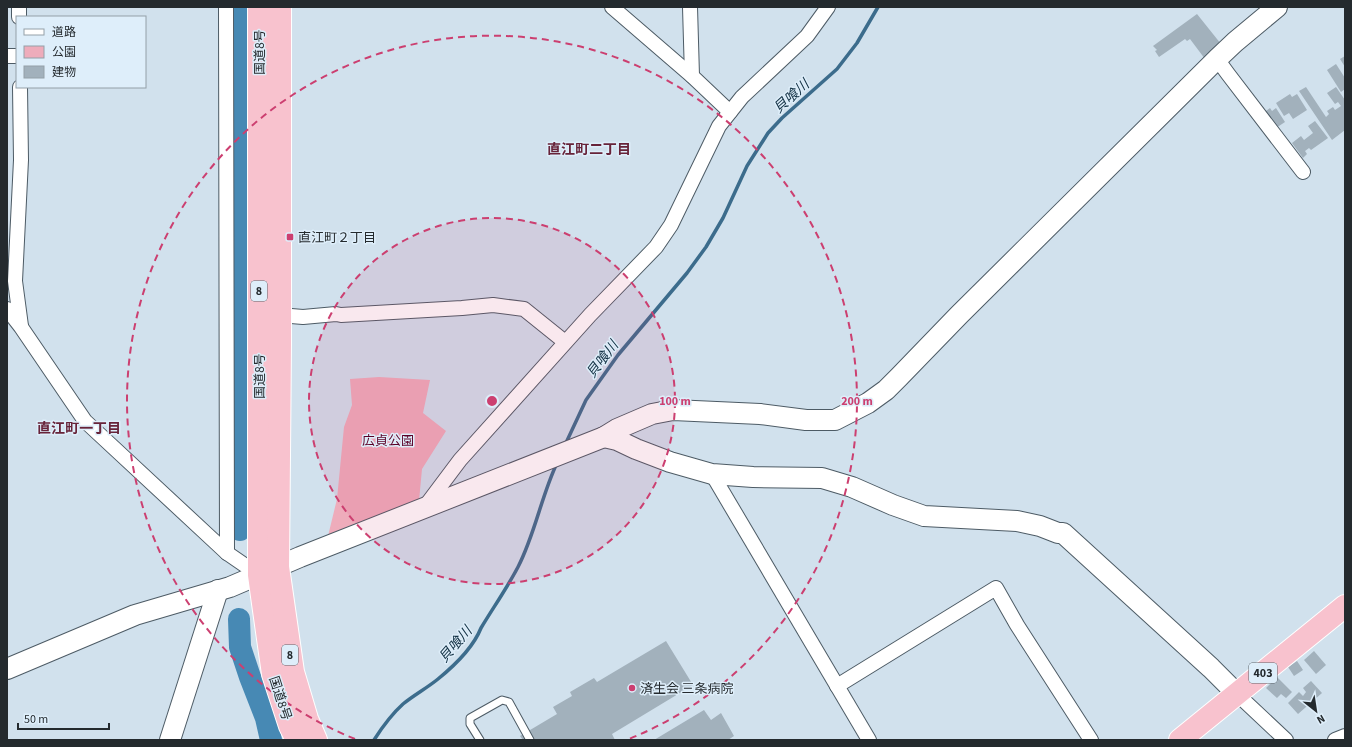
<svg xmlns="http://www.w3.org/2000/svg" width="1352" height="747" font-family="'Source Sans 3','Noto Sans JP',sans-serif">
<rect width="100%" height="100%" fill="#d1e1ed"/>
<polygon fill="#eeacbb" points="379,377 430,380 423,413 446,431 422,469 419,501 328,536 337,499 344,427 352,405 350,379"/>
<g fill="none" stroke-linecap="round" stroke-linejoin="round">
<g stroke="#3c6c8c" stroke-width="3.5">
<polyline points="565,445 586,400 618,355 687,273 706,247 723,218 747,166 768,133 782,118 837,69 857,43 878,7"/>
<path d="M374,740C381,729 393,713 403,704C414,695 427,688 438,679C454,666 473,648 481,628C493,608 507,588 518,567C535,534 541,497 557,463"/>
</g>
<g stroke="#4789b4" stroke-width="22">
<polyline points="240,530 241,7"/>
<polyline points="239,619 240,647 250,677 266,718 271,740"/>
</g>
</g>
<g fill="#a2b1bc">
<polygon points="1197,14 1221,44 1205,59 1190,39 1187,41 1185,39 1159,57 1155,51 1157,50 1153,46"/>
<polygon points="1345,56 1345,67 1340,59"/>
<polygon points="1336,64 1345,78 1345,89 1341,92 1327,70"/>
<polygon points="1306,87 1326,117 1329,114 1327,111 1333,107 1335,110 1341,106 1338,102 1335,104 1327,93 1336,87 1345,100 1345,130 1332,140 1299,91"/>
<polygon points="1290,94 1292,97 1297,94 1307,110 1293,119 1289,113 1284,116 1276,103"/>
<polygon points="1270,108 1272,111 1276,108 1285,122 1273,130 1262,114"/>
<polygon points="1315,121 1328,138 1311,150 1309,148 1305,151 1307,154 1303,158 1292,143 1301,136 1304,140 1313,133 1308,126"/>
<polygon points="666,641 693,685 612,734 615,740 523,740 520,736 557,714 553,707 572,696 570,692 594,678 597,682"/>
<polygon points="1314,651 1326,665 1316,674 1304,660"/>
<polygon points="1297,661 1303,670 1294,676 1288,667"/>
<polygon points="1277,677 1292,692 1286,698 1281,694 1277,698 1266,688"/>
<polygon points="1311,681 1322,693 1298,714 1288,703 1299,692 1303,696 1306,692 1303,688"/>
<polygon points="704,710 711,720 721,713 734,736 728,740 654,740"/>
</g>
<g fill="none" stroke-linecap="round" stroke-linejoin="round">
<defs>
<polyline id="lane" points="480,740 470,724 470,718 502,700 509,702 530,740"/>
<g id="street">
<polyline points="19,7 19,17"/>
<polyline points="226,7 227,553"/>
<polyline points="612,7 692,76 730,112"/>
<polyline points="690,7 692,76"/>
<polyline points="7,56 17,56"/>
<polyline points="1217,59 1228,74 1303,172"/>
<polyline points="20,87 21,160 15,281 21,326"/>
<polyline points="7,309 21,327 85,421 227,553 259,575"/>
<polyline points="279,315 303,317 336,314 341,315 462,308 493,305 524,309 565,342"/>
<polyline points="712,474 869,740"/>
<polyline points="424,508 460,460 590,315 656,247 671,225 719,126 742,97 807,36 828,7"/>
<polyline points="837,686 996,588 1017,625 1091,740"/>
<polyline points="1237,694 1286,740"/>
<polyline points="1335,740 1345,736"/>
</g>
<g id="secondary">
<polyline points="604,437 617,440 636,449 670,462 712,474 753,477 822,478 852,487 893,505 924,516 1017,521 1040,526 1058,533 1063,533 1211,668 1237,694"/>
<polyline points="7,669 135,615 230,587 300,557 604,437 617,429 652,414 673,410 760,414 806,420 835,420 868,403 886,390 899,377 959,315 1217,59 1235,42 1277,7"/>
<polyline points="170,740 218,590"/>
</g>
<g id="highway">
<polyline points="259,7 259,575 273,674 290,726 297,740"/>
<polyline points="280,7 280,343 278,567 293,672 307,719 316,740"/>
<polyline points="1180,740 1345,606"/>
</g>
</defs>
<use href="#lane" stroke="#4d5b65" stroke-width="9"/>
<use href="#street" stroke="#4d5b65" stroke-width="16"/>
<use href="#secondary" stroke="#4d5b65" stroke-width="22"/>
<use href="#highway" stroke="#fff" stroke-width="24"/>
<use href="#lane" stroke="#fff" stroke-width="7"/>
<use href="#street" stroke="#fff" stroke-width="14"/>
<use href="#secondary" stroke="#fff" stroke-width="20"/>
<use href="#highway" stroke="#f8c2ce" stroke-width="22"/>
</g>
<circle cx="492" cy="401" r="183" fill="#cc3f70" fill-opacity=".12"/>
<g fill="none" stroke="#cc3f70" stroke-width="2" stroke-dasharray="7 5">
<circle cx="492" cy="401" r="183"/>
<path d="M355 739A365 365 0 1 1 629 739"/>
</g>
<g fill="#cc3f70" stroke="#deeefa" stroke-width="1.5">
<rect x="286" y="233" width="8" height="8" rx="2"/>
<circle cx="632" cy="688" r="4"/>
</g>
<g text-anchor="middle" stroke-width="3" stroke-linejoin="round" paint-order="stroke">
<g fill="#deeefa" stroke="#5c656b" stroke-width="1">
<rect x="251" y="281" width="16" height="20" rx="3"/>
<rect x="282" y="645" width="16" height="20" rx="3"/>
<rect x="1249" y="663" width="28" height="20" rx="3"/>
</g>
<g font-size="12" font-weight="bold" fill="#242a2e">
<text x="259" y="295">8</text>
<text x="290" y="659">8</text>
<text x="1263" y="677">403</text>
</g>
<g font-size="13" fill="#242a2e" stroke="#deeefa">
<text transform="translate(259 52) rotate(-90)" y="5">国道8号</text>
<text transform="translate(259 376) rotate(-90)" y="5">国道8号</text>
<text transform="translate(281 698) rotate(72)" y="5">国道8号</text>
</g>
<g font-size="13" fill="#242a2e" stroke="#deeefa" text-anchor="start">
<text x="298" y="242">直江町２丁目</text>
<text x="640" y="693">済生会 三条病院</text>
</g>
<g font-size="13" fill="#5b0027" stroke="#deeefa">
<text x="388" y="445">広貞公園</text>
</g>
<g font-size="14" font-style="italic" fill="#143245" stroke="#deeefa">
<text transform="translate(791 96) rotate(-42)" y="5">貝喰川</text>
<text transform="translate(602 359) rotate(-53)" y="5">貝喰川</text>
<text transform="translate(455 644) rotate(-49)" y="5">貝喰川</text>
</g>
<g font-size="14" font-weight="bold" fill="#672339" stroke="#deeefa">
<text x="589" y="154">直江町二丁目</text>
<text x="79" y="433">直江町一丁目</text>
</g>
</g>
<circle cx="492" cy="401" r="6" fill="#cc3f70" stroke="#deeefa" stroke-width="2"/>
<g font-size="12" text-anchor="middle" font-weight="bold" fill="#cc3f70" stroke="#deeefa" stroke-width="3" stroke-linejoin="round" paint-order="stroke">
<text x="675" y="405">100 m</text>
<text x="857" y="405">200 m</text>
</g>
<rect width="1352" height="747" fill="none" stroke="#242a2e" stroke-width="16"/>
<rect x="16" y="16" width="130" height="72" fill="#deeefa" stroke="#94a0a8"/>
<rect x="24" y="29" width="20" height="6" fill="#ffffff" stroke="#94a0a8"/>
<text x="52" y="36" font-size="12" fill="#242a2e">道路</text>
<rect x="24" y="46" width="20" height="12" fill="#eeacbb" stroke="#94a0a8"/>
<text x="52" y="56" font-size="12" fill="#242a2e">公園</text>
<rect x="24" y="66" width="20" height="12" fill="#a2b1bc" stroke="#94a0a8"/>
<text x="52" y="76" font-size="12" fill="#242a2e">建物</text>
<g transform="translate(1316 711) rotate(150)" stroke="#deeefa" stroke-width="3" paint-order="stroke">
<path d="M0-3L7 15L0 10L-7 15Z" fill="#242a2e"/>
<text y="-6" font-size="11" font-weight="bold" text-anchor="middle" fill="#242a2e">N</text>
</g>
<path d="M18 723v6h91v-6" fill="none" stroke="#242a2e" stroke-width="2"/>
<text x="24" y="723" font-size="12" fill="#242a2e" stroke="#deeefa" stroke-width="3" paint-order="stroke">50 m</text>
</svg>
